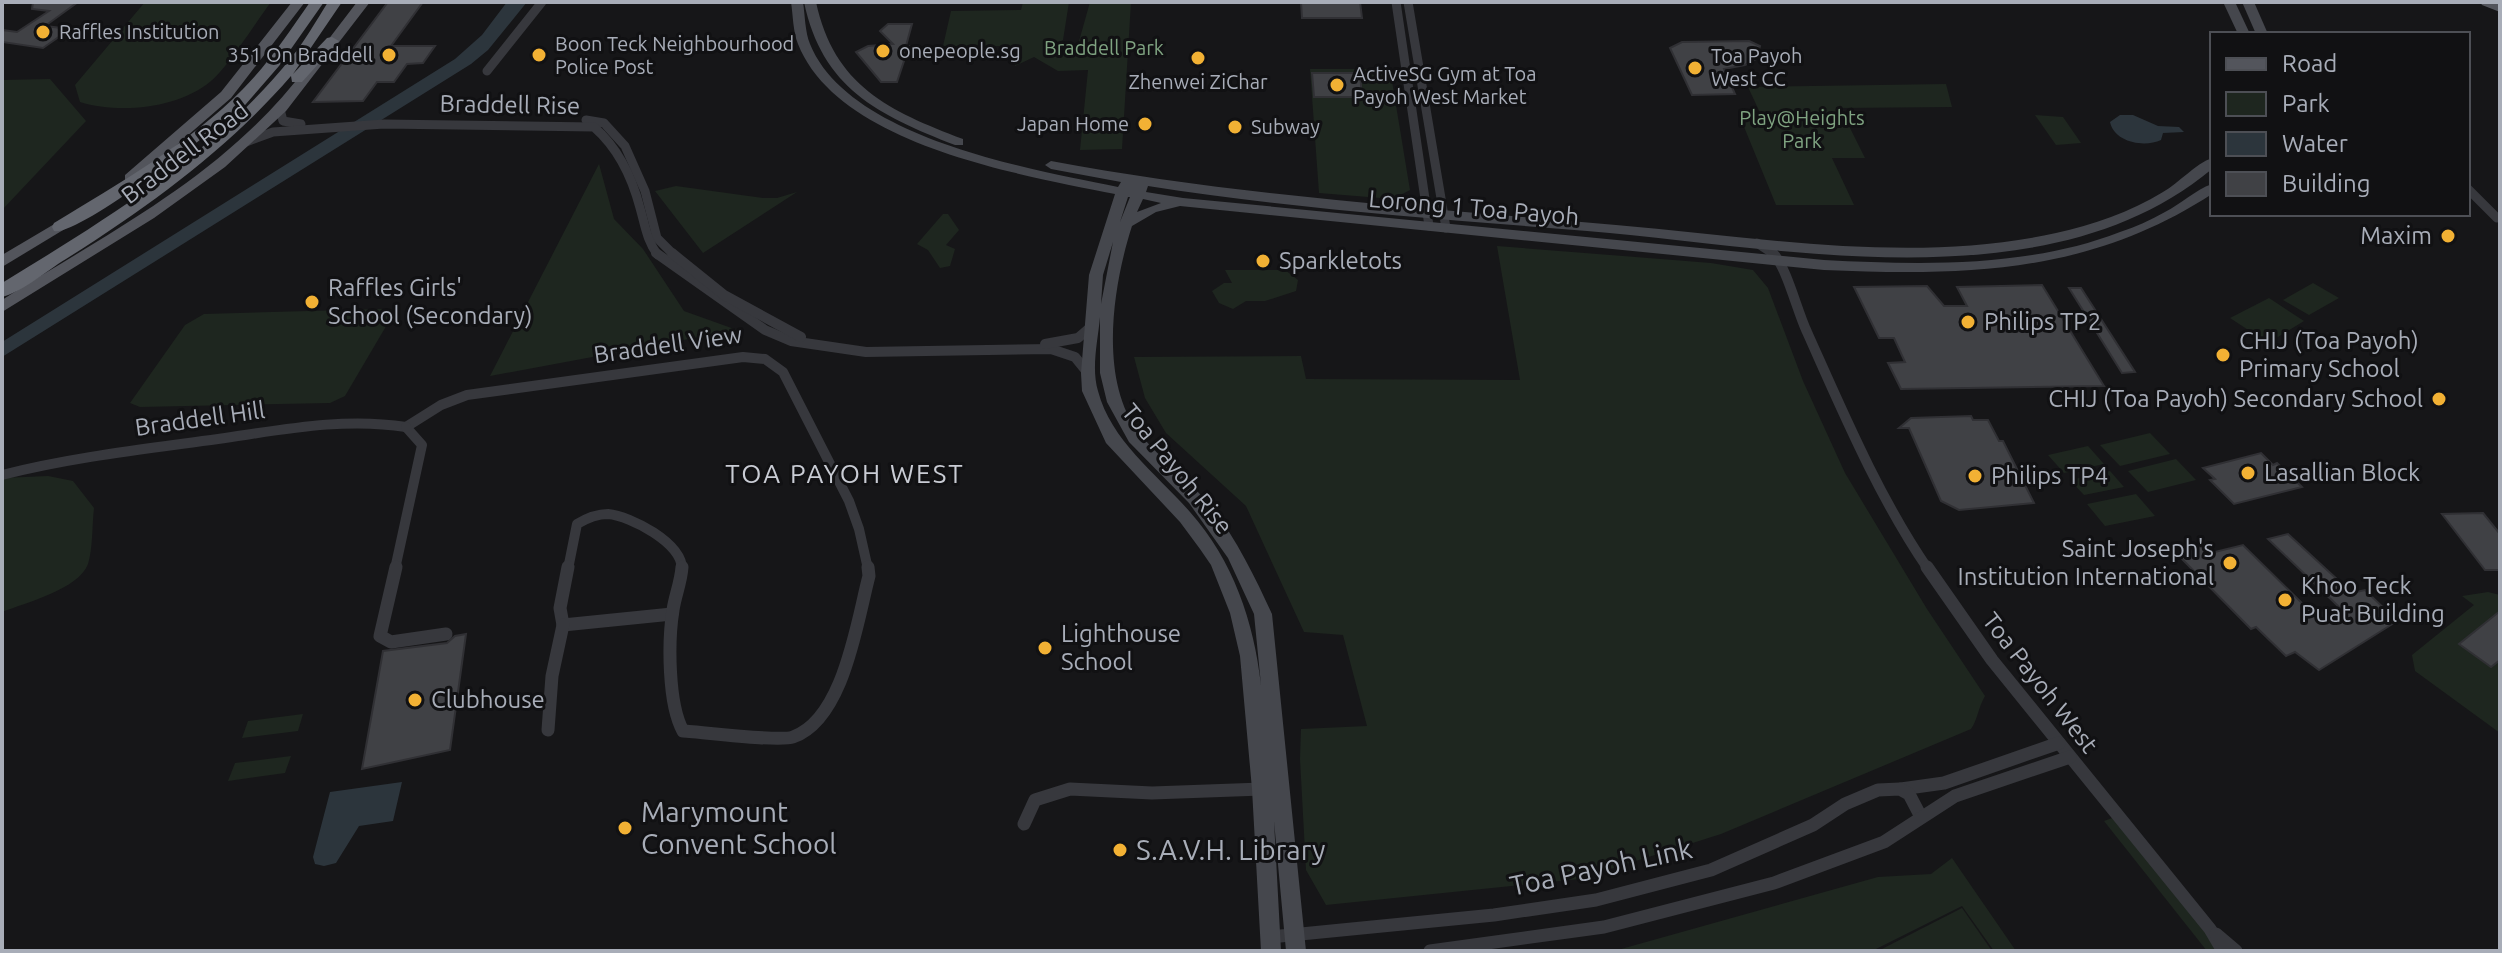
<svg xmlns="http://www.w3.org/2000/svg" width="2502" height="953" font-family="Ubuntu,sans-serif">
<rect width="100%" height="100%" fill="#161618"/>
<g fill="#1e261f">
<path d="M145,2H271C256,22 228,67 211,81C178,109 119,114 80,102L75,85Z"/>
<polygon points="1023,2 1069,2 1063,40 1055,44 1062,52 1076,52 1090,2 1131,2 1122,149 1080,150 1088,70 1058,71 1034,57 1015,66 1018,46 943,46 951,11 1021,10"/>
<polygon points="1310,69 1390,69 1410,190 1393,199 1319,193"/>
<polygon points="50,79 86,121 2,210 2,80"/>
<polygon points="1946,84 1952,107 1840,108 1865,158 1832,158 1854,205 1776,205 1740,117 1762,117 1748,87"/>
<polygon points="2035,115 2063,117 2081,143 2056,145"/>
<polygon points="599,164 614,219 643,249 684,311 737,330 490,376"/>
<polygon points="676,186 763,198 777,198 797,192 703,253 655,191"/>
<polygon points="943,214 948,214 959,230 946,245 955,249 950,266 940,268 928,250 917,244"/>
<path d="M1497,246L1711,263L1753,270L1768,288L1803,381L1845,473L1927,609L1985,696C1978,708 1978,719 1971,729L1721,834L1579,879L1326,905L1306,870L1300,759L1301,729L1367,726L1343,635L1304,632L1246,506L1166,433L1145,398L1134,357L1301,356L1306,379L1520,380Z"/>
<polygon points="1225,270 1285,270 1298,280 1296,291 1265,301 1246,301 1233,309 1219,303 1212,291 1224,283 1232,283"/>
<polygon points="2313,283 2339,298 2309,315 2283,300"/>
<polygon points="2269,298 2304,321 2268,343 2230,318"/>
<polygon points="381,309 395,311 345,396 330,403 140,407 130,403 185,325 204,314"/>
<polygon points="2150,433 2170,454 2120,466 2100,445"/>
<polygon points="2088,446 2104,464 2064,473 2048,455"/>
<polygon points="2176,459 2196,480 2148,492 2128,471"/>
<polygon points="2110,471 2124,487 2084,495 2070,480"/>
<path d="M48,476L73,481L94,508C92,525 93,548 88,564C79,589 25,603 2,612V478Z"/>
<polygon points="2136,494 2155,516 2105,526 2087,504"/>
<polygon points="2488,592 2500,595 2500,733 2415,671 2412,655 2474,605 2462,596"/>
<polygon points="303,714 298,731 242,738 248,721"/>
<polygon points="291,756 285,773 228,781 235,763"/>
<polygon points="2115,817 2221,951 2207,951 2104,821"/>
<polygon points="1952,858 2016,951 1994,951 1962,906 1872,951 1614,951 1878,877 1931,874"/>
<polygon points="1962,908 1992,951 1878,951"/>
</g>
<g fill="#2c353c">
<polygon points="507,2 527,2 488,50 471,64 2,357 2,342 455,59 482,35"/>
<path d="M2133,115L2158,126L2179,127L2184,132L2163,133L2161,140C2144,148 2114,142 2110,122L2120,115Z"/>
<polygon points="402,782 393,821 359,826 336,863 324,866 315,864 313,857 330,792"/>
</g>
<g fill="#404145" stroke="#303034" stroke-width="2">
<polygon points="33,2 78,2 45,26 70,29 43,48 2,42 2,30 17,32 49,11 32,9"/>
<polygon points="388,2 423,2 391,46 435,46 423,63 407,64 394,82 377,82 363,101 313,102"/>
<polygon points="1301,2 1360,2 1362,18 1302,18"/>
<polygon points="888,24 912,24 906,46 909,46 897,82 881,82 856,52 868,46 893,44 880,31"/>
<polygon points="1749,41 1760,46 1756,59 1745,65 1724,69 1735,94 1692,95 1670,48 1682,42"/>
<polygon points="1312,73 1360,73 1362,97 1314,97"/>
<polygon points="2042,285 2104,386 1901,389 1888,363 1905,362 1894,338 1879,338 1854,287 1927,286 1944,306 1967,306 1957,287"/>
<polygon points="2069,288 2081,288 2135,372 2122,373"/>
<polygon points="1971,416 1973,420 1988,420 1999,441 2003,441 2034,503 1959,510 1941,501 1909,428 1899,428 1911,418"/>
<polygon points="2261,453 2273,465 2277,463 2302,487 2234,504 2210,480 2215,479 2203,468"/>
<polygon points="2483,513 2500,534 2500,570 2485,570 2442,514"/>
<polygon points="2288,534 2352,593 2365,590 2390,614 2384,615 2394,623 2319,670 2295,652 2286,656 2256,627 2251,629 2177,554 2203,546 2211,553 2243,545 2312,613 2339,607 2268,539"/>
<polygon points="2500,611 2500,660 2491,667 2459,644"/>
<polygon points="466,634 450,750 362,769 383,651 447,643 455,636"/>
</g>
<g fill="none" stroke-linecap="round" stroke-linejoin="round">
<g stroke="#37383d" stroke-width="9">
<polyline points="1396,2 1429,226"/>
<polyline points="1408,2 1446,228"/>
<polyline points="487,71 542,2"/>
<polyline points="280,109 283,121 301,124"/>
<polyline points="586,120 604,123 625,146 645,191 657,238 674,255"/>
<path d="M246,142L273,132L384,124L594,127C619,149 632,177 640,208C645,225 647,242 658,255"/>
<polyline points="2468,189 2497,218"/>
<polyline points="1757,243 1775,255"/>
</g>
<g stroke="#37383d" stroke-width="10">
<polyline points="656,253 765,330 791,341 866,352 1051,349 1075,357 1088,373"/>
<polyline points="672,253 724,295 801,337"/>
<path d="M1773,253C1787,268 1797,311 1807,332C1842,410 1879,498 1928,569"/>
<polyline points="1045,344 1078,338 1092,326"/>
<polyline points="406,427 441,405 467,395 743,357 765,359 783,372 849,501 859,529 868,569"/>
<path d="M2,475C73,457 146,449 218,439C281,430 343,417 406,427"/>
<polyline points="395,569 422,445 406,427"/>
<path d="M568,569L577,524C587,518 596,514 608,514C631,516 682,543 682,569"/>
</g>
<g stroke="#37383d" stroke-width="13">
<polyline points="396,567 380,636 391,642 446,634"/>
<polyline points="568,567 560,608 563,625 672,614"/>
<path d="M682,567C681,582 675,596 673,610C668,641 668,704 683,731C703,732 779,742 793,737C844,719 857,621 869,576L868,567"/>
<polyline points="1927,567 1992,660 2210,929 2223,951"/>
<polyline points="548,730 552,676 563,625"/>
<polyline points="1901,789 1944,783 2059,743"/>
<polyline points="1024,824 1035,800 1070,789 1152,793 1262,789"/>
<polyline points="2216,934 2236,951"/>
<polyline points="1270,937 1494,915 1596,900 1711,870 1813,825 1845,804 1878,790 1900,789 1909,794 1921,817"/>
<polyline points="1430,951 1604,927 1774,883 1884,842 1955,796 2070,757"/>
</g>
<g fill="#45474d" fill-rule="evenodd">
<path d="M791,2H803C805,15 805,32 810,44C848,138 1029,169 1118,187L1121,182L1051,169L1045,165L1051,161C1238,196 1427,208 1616,225C1761,237 1912,265 2056,233C2093,225 2130,212 2163,192C2179,183 2195,164 2212,158V169C2048,306 1781,247 1587,231C1440,219 1294,209 1148,186L1146,192L1183,198L1824,260C1922,265 2027,268 2120,232C2135,227 2151,220 2165,212C2181,204 2195,190 2212,184V194C2089,274 1966,276 1824,270L1180,206L1156,212L1132,226C1113,285 1098,380 1139,433C1161,460 1190,480 1212,508C1237,540 1255,577 1272,614L1306,951H1286L1274,821L1281,951H1261L1252,789L1240,656L1230,613L1211,565L1200,549L1180,522L1106,443L1082,391L1081,373L1089,275L1115,194C1021,175 838,145 798,44C793,32 793,15 791,2ZM1128,197H1130L1120,222ZM1143,199L1161,203L1137,212ZM1113,242L1101,304L1103,275ZM1100,317V373L1107,402L1129,442L1189,503L1228,558L1254,614L1261,685C1254,622 1233,560 1190,512C1157,474 1111,441 1098,391C1091,368 1098,340 1100,317Z"/>
<path d="M804,2H816C834,86 889,111 963,139V145H955C878,115 822,88 804,2Z"/>
<polygon points="2223,2 2235,2 2250,34 2238,34"/>
<polygon points="2242,2 2254,2 2268,34 2256,34"/>
</g>
<g fill="#53555c" fill-rule="evenodd">
<polygon points="292,2 305,2 231,98 135,181 125,181 125,175 221,92"/>
<path d="M357,2H370L286,111L225,167L154,218L2,312V300C85,247 176,200 248,132C290,94 322,47 357,2Z"/>
<polygon points="2480,2 2500,3 2500,12 2482,5"/>
<polygon points="73,213 81,218 78,221 2,267 2,255"/>
</g>
<g fill="#63666e" fill-rule="evenodd">
<path d="M310,2H324L279,66L239,112L233,113C210,134 77,237 54,231L52,227L54,223C118,184 190,143 243,89C269,63 289,32 310,2Z"/>
<path d="M328,2H342L293,74L327,38L332,37L339,41L302,82H292L291,76C227,150 148,207 66,259C46,271 24,291 2,297V283C105,220 214,154 291,58C305,41 316,21 328,2Z"/>
</g>
</g>
<g fill="#f2b134" stroke="#111113" stroke-width="3">
<circle cx="43" cy="32" r="8"/>
<circle cx="883" cy="51" r="8"/>
<circle cx="389" cy="55" r="8"/>
<circle cx="539" cy="55" r="8"/>
<circle cx="1198" cy="58" r="8"/>
<circle cx="1695" cy="68" r="8"/>
<circle cx="1337" cy="85" r="8"/>
<circle cx="1145" cy="124" r="8"/>
<circle cx="1235" cy="127" r="8"/>
<circle cx="2448" cy="236" r="8"/>
<circle cx="1263" cy="261" r="8"/>
<circle cx="312" cy="302" r="8"/>
<circle cx="1968" cy="322" r="8"/>
<circle cx="2223" cy="355" r="8"/>
<circle cx="2439" cy="399" r="8"/>
<circle cx="2248" cy="473" r="8"/>
<circle cx="1975" cy="476" r="8"/>
<circle cx="2230" cy="563" r="8"/>
<circle cx="2285" cy="600" r="8"/>
<circle cx="1045" cy="648" r="8"/>
<circle cx="415" cy="700" r="8"/>
<circle cx="625" cy="828" r="8"/>
<circle cx="1120" cy="850" r="8"/>
</g>
<g text-anchor="middle" stroke-width="6" stroke-linejoin="round" paint-order="stroke">
<g font-size="20" fill="#a8adb8" stroke="#111113" text-anchor="start">
<text x="59" y="39">Raffles Institution</text>
<text x="555" y="51">Boon Teck Neighbourhood<tspan x="555" dy="23">Police Post</tspan></text>
<text x="899" y="58">onepeople.sg</text>
<text x="373" y="62" text-anchor="end">351 On Braddell</text>
<text x="1711" y="63">Toa Payoh<tspan x="1711" dy="23">West CC</tspan></text>
<text x="1353" y="81">ActiveSG Gym at Toa<tspan x="1353" dy="23">Payoh West Market</tspan></text>
<text x="1198" y="89" text-anchor="middle">Zhenwei ZiChar</text>
<text x="1129" y="131" text-anchor="end">Japan Home</text>
<text x="1251" y="134">Subway</text>
</g>
<g font-size="20" fill="#7fa381" stroke="#111113">
<text x="1104" y="55">Braddell Park</text>
<text x="1802" y="125">Play@Heights<tspan x="1802" dy="23">Park</tspan></text>
</g>
<g font-size="24" fill="#a8adb8" stroke="#111113">
<text transform="translate(510 105) rotate(1)" y="8">Braddell Rise</text>
<text transform="translate(185 153) rotate(-37)" y="8">Braddell Road</text>
<text transform="translate(1474 208) rotate(5)" y="8">Lorong 1 Toa Payoh</text>
<text transform="translate(668 345) rotate(-8)" y="8">Braddell View</text>
<text transform="translate(200 419) rotate(-8)" y="8">Braddell Hill</text>
<text transform="translate(1177 469) rotate(51)" y="8">Toa Payoh Rise</text>
<text transform="translate(2040 683) rotate(52)" y="8">Toa Payoh West</text>
</g>
<g font-size="24" fill="#a8adb8" stroke="#111113" text-anchor="start">
<text x="2432" y="244" text-anchor="end">Maxim</text>
<text x="1279" y="269">Sparkletots</text>
<text x="328" y="296">Raffles Girls'<tspan x="328" dy="28">School (Secondary)</tspan></text>
<text x="1984" y="330">Philips TP2</text>
<text x="2239" y="349">CHIJ (Toa Payoh)<tspan x="2239" dy="28">Primary School</tspan></text>
<text x="2423" y="407" text-anchor="end">CHIJ (Toa Payoh) Secondary School</text>
<text x="2264" y="481">Lasallian Block</text>
<text x="1991" y="484">Philips TP4</text>
<text x="2214" y="557" text-anchor="end">Saint Joseph's<tspan x="2214" dy="28">Institution International</tspan></text>
<text x="2301" y="594">Khoo Teck<tspan x="2301" dy="28">Puat Building</tspan></text>
<text x="1061" y="642">Lighthouse<tspan x="1061" dy="28">School</tspan></text>
<text x="431" y="708">Clubhouse</text>
</g>
<g font-size="26" letter-spacing="2" fill="#c9ccd4" stroke="#111113">
<text x="845" y="483">TOA PAYOH WEST</text>
</g>
<g font-size="28" fill="#a8adb8" stroke="#111113" text-anchor="start">
<text x="641" y="822">Marymount<tspan x="641" dy="32">Convent School</tspan></text>
<text x="1136" y="860">S.A.V.H. Library</text>
</g>
<g font-size="28" fill="#a8adb8" stroke="#111113">
<text transform="translate(1601 867) rotate(-12)" y="10">Toa Payoh Link</text>
</g>
</g>
<rect width="2502" height="953" fill="none" stroke="#a8adb8" stroke-width="8"/>
<rect x="2210" y="32" width="260" height="184" fill="#111113" stroke="#4d4f55" stroke-width="2"/>
<rect x="2226" y="58" width="40" height="12" fill="#53555c" stroke="#4d4f55" stroke-width="2"/>
<text x="2282" y="72" font-size="24" fill="#a8adb8">Road</text>
<rect x="2226" y="92" width="40" height="24" fill="#1e261f" stroke="#4d4f55" stroke-width="2"/>
<text x="2282" y="112" font-size="24" fill="#a8adb8">Park</text>
<rect x="2226" y="132" width="40" height="24" fill="#2c353c" stroke="#4d4f55" stroke-width="2"/>
<text x="2282" y="152" font-size="24" fill="#a8adb8">Water</text>
<rect x="2226" y="172" width="40" height="24" fill="#404145" stroke="#4d4f55" stroke-width="2"/>
<text x="2282" y="192" font-size="24" fill="#a8adb8">Building</text>
</svg>
